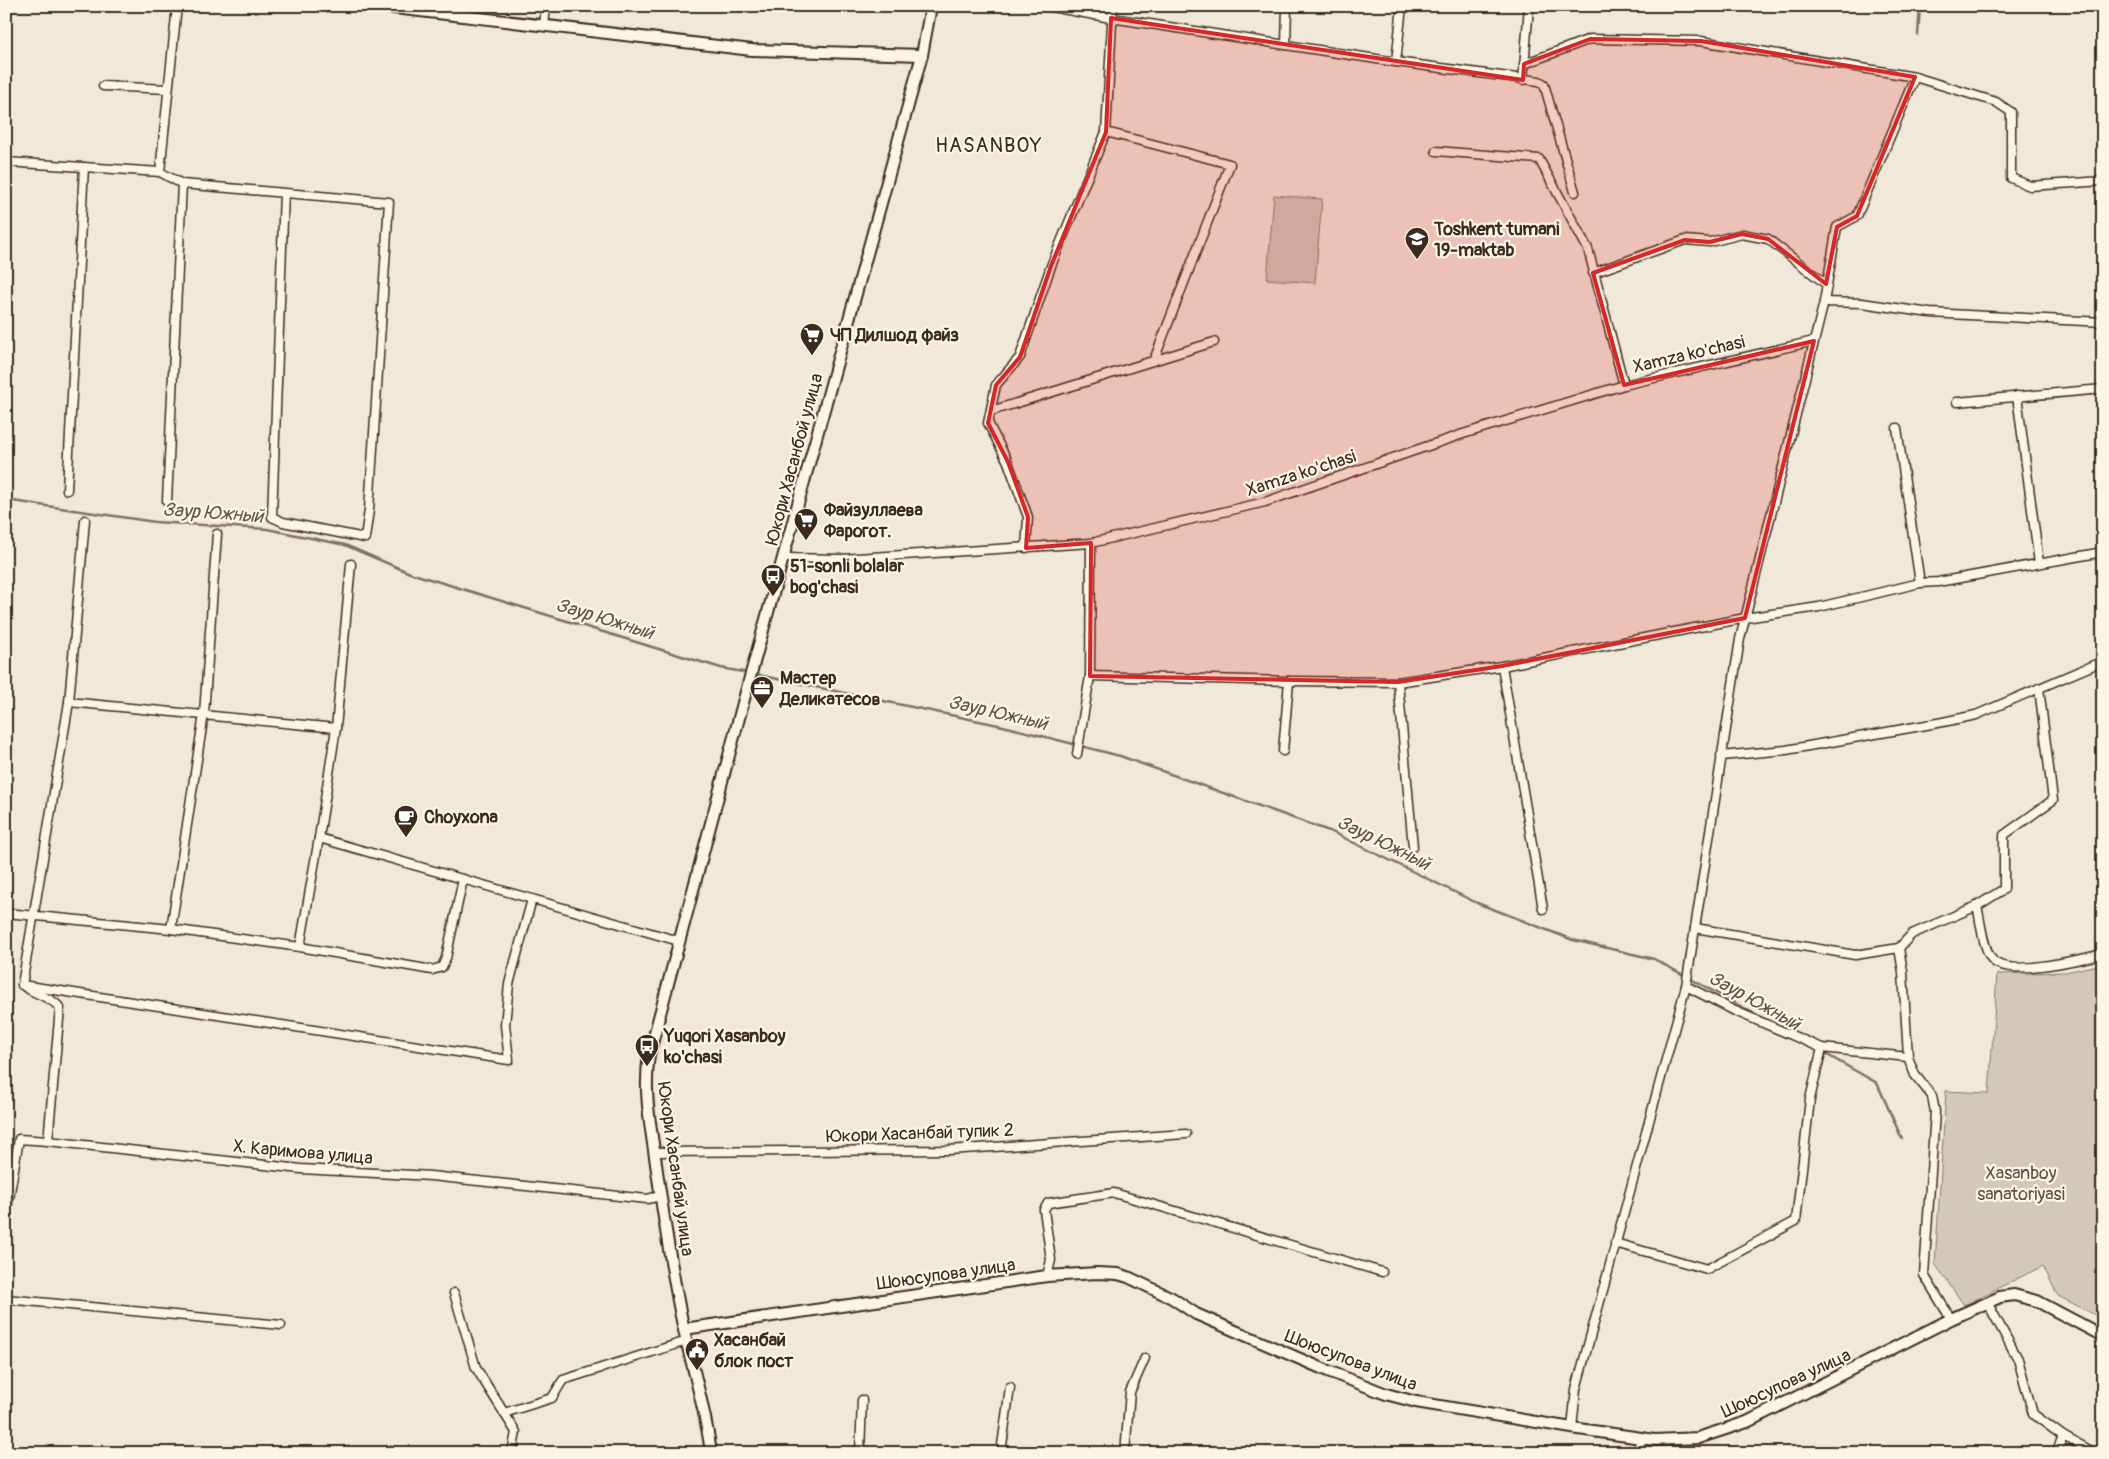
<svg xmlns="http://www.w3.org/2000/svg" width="2109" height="1459" font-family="Pangolin,sans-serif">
<rect width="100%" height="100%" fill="#f0e9d9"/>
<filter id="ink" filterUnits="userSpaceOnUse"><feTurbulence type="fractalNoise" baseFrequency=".02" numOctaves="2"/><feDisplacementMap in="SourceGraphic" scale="10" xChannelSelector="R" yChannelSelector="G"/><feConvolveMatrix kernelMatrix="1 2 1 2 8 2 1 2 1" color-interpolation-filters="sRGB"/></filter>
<g filter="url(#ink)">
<g fill="#d2c9ba" stroke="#867a6c">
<polygon points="1274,195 1322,199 1315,283 1267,279"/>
<polygon points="2103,964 2103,1319 2058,1296 2043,1266 1964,1305 1935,1264 1946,1091 1989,1093 1997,974 2065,972"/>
</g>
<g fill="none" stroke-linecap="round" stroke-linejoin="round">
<g stroke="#7e7163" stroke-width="2.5">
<polyline points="1918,35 1920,6"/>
<polyline points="6,500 155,522 267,529 345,545 410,573 721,668 748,673"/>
<polyline points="754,674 1003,726 1120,756 1332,832 1477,903 1573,940 1654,959 1770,1022"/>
<polyline points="1822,1052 1877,1083 1902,1139"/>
</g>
<defs>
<g id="minor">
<polyline points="1046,6 1111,18 1396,62 1539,81 1544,84 1575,192"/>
<polyline points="544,26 546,6"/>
<polyline points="1286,45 1287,6"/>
<polyline points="1396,62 1402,6"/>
<polyline points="1524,64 1590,39 1701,41 1915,77 1996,102 2011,112 2011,178 2030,186 2103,181"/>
<polyline points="1523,80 1529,6"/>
<polyline points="103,86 168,89"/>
<polyline points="1106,132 1230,164 1154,360"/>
<polyline points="1436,151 1539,159 1588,249 1624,385"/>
<polyline points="6,162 160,172 182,184 389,202 369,510 365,538 283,522 272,517 284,193"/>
<polyline points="160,172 177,6"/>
<polyline points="1593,273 1685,240 1710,242 1742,234 1768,239 1826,284"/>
<polyline points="1824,302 1862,303 1930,313 2103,322"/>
<polyline points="2017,396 2039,563"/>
<polyline points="1957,402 2103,389"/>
<polyline points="991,411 1214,342"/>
<polyline points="1897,428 1920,583"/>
<polyline points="67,490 84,167"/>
<polyline points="167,501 182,184"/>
<polyline points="85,520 69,702 22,985 509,1060 505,1025 509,984 532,899"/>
<polyline points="1026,548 1028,517 1008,462 988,423 996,385 1020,357 1051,266 1106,132 1113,6"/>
<polyline points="2099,553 2103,565"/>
<polyline points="784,558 841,559 1091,543 1265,502 1463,434 1624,385 1814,341"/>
<polyline points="1502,666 1543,909"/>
<polyline points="1090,676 1289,681 1398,682 1502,666 1745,618 1819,607 1920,583 1938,582 2103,552"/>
<polyline points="1398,682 1413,847"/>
<polyline points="69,702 336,728"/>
<polyline points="1283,751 1289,681"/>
<polyline points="1077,754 1090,676 1091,543"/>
<polyline points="1721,756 1786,750 1943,722 1976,715 2103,661"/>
<polyline points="319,838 679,941"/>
<path d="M1977,906C1981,922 1982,944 1991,958C2003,979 2082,959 2103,954"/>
<polyline points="6,913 171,929 300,947 432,970 442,967 446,958 463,879"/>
<polyline points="1695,928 1855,955 1899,948 1912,934 1977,906 2004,889 2004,835 2053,800 2039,688"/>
<polyline points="171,929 204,714 217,534"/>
<polyline points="300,947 319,838 336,728 351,564"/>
<polyline points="1899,948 1903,972 1908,1057 1915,1075 1932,1096 1935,1112 1924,1275 1951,1319"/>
<polyline points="1686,986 1735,1011 1822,1048 1908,1057"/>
<path d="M25,987C35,994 53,998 60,1008L48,1141"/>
<polyline points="654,1152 948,1150 1186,1134"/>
<polyline points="6,1216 19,1139 48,1141 301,1169 431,1176 647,1199 661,1196"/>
<polyline points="1615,1243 1707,1269 1796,1221 1810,1099 1822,1048"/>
<polyline points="1047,1276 1051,1260 1044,1210 1048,1203 1114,1193 1382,1272"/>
<polyline points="454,1293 476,1368 516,1432 512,1453"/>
<polyline points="6,1299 281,1325"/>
<polyline points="1987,1302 2018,1359 2033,1414 2063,1436 2094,1453"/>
<polyline points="504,1413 552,1398 563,1380 687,1341"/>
<polyline points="1572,1428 1576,1389 1686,986 1740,639 1824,302 1837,227 1857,216 1915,77"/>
<polyline points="860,1453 862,1400"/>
<polyline points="1001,1453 1010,1387"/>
<polyline points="1125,1453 1130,1392 1145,1358"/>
<polyline points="1637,1453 1641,1439"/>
<polyline points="2056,1453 2063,1436"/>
</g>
<g id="tertiary">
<polyline points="377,6 752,50 922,55"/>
<polyline points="684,1329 1047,1276 1097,1273 1118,1274 1128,1277 1172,1298 1196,1314 1328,1371 1386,1394 1416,1402 1572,1428 1655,1440 1698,1438 1747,1422 1951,1319 2000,1297 2014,1295 2037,1301 2103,1336"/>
<path d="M711,1453C706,1411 693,1371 684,1330C672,1276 664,1219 656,1164C651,1127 643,1092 649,1055L747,688L922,55L931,6"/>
</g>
</defs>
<use href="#minor" stroke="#3b2a1e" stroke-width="11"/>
<use href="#tertiary" stroke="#3b2a1e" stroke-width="14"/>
<use href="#minor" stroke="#fcf5e5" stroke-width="8"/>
<use href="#tertiary" stroke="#fcf5e5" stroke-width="10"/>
</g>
</g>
<path fill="#d62828" fill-opacity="0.2" stroke="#d62828" stroke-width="4" stroke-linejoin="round" d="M1111,18L1523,80L1524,64L1590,39L1701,41L1915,77L1857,216L1837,227L1826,284L1768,239L1742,234L1710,242L1685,240L1593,273L1624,385L1814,341L1745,618L1502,666L1398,682L1090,676L1091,543L1026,548L1028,517L1008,462L988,423L996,385L1020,357L1051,266L1106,132Z"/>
<defs>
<symbol id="school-pin" viewBox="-11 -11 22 30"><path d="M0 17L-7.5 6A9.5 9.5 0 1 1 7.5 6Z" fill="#3b2a1e" stroke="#fcf5e5"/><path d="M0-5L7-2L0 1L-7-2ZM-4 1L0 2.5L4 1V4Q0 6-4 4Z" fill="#fff"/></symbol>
<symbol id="supermarket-pin" viewBox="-11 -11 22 30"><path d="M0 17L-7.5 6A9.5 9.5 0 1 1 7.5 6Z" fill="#3b2a1e" stroke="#fcf5e5"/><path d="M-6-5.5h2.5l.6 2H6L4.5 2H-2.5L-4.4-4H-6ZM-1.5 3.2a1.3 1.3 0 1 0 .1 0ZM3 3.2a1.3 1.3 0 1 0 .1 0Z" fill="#fff"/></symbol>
<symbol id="bus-pin" viewBox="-11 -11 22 30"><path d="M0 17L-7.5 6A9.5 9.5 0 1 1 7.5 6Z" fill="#3b2a1e" stroke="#fcf5e5"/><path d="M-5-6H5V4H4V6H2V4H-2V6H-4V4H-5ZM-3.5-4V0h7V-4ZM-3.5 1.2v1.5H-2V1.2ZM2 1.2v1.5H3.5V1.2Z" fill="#fff"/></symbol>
<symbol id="office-pin" viewBox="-11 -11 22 30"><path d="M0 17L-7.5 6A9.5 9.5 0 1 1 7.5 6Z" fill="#3b2a1e" stroke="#fcf5e5"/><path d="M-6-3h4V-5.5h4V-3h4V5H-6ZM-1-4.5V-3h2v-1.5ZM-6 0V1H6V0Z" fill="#fff"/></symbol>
<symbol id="cafe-pin" viewBox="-11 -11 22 30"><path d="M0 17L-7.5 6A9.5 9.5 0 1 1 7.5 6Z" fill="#3b2a1e" stroke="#fcf5e5"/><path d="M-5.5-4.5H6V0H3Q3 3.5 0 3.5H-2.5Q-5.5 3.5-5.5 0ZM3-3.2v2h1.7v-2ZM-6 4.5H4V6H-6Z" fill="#fff"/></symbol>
<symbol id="civic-pin" viewBox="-11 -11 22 30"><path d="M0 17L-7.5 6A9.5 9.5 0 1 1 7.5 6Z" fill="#3b2a1e" stroke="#fcf5e5"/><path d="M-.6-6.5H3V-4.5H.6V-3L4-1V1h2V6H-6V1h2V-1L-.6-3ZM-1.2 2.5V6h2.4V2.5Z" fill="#fff"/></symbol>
</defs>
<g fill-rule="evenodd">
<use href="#school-pin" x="1403" y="225" width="28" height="38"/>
<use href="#supermarket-pin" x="798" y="321" width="28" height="38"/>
<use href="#supermarket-pin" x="792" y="506" width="28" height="38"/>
<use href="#bus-pin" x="759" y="562" width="28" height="38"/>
<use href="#office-pin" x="748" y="674" width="28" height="38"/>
<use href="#cafe-pin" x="392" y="803" width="28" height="38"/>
<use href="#bus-pin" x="633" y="1032" width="28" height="38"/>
<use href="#civic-pin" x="683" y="1336" width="28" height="38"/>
</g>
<g text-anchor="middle" stroke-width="4.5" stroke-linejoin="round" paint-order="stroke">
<g font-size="18" font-weight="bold" fill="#3b2a1e" stroke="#fcf5e5" text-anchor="start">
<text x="1434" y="235">Toshkent tumani<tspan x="1434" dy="21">19-maktab</tspan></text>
<text x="830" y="341">ЧП Дилшод файз</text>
<text x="824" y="516">Файзуллаева<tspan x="824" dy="21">Фарогот.</tspan></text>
<text x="790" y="572">51-sonli bolalar<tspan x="790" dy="21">bog'chasi</tspan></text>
<text x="780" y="684">Мастер<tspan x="780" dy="21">Деликатесов</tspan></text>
<text x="424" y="823">Choyxona</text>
<text x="664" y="1042">Yuqori Xasanboy<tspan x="664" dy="21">ko'chasi</tspan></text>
<text x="714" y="1346">Хасанбай<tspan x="714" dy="21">блок пост</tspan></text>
</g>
<g font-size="18" fill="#3b2a1e" stroke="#fcf5e5">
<text transform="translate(1689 354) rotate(-13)" y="6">Xamza ko'chasi</text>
<text transform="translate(794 459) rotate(-75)" y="6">Юкори Хасанбой улица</text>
<text transform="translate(1301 473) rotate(-18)" y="6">Xamza ko'chasi</text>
<text transform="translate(920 1133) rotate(-2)" y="6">Юкори Хасанбай тупик 2</text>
<text transform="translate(303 1152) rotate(5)" y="6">Х. Каримова улица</text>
<text transform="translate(676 1169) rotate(82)" y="6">Юкори Хасанбай улица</text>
<text transform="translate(946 1274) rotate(-8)" y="6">Шоюсупова улица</text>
<text transform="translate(1351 1360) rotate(21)" y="6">Шоюсупова улица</text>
<text transform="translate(1786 1383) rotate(-25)" y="6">Шоюсупова улица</text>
</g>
<g font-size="18" fill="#615245" stroke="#fcf5e5">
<text x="2021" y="1179">Xasanboy<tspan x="2021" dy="21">sanatoriyasi</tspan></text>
</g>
<g font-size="19" font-style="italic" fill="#625346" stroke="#fcf5e5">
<text transform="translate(213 512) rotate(4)" y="7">Заур Южный</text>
<text transform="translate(605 618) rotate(17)" y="7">Заур Южный</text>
<text transform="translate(998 712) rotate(13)" y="7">Заур Южный</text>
<text transform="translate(1384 842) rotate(26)" y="7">Заур Южный</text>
<text transform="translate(1755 1000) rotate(29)" y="7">Заур Южный</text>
</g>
<g font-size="20" letter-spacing="1" fill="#3b2a1e" stroke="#fcf5e5">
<text x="989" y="152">HASANBOY</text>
</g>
</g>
<rect width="2109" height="1459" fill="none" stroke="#fcf5e5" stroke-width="25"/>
<rect x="12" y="12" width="2084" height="1434" fill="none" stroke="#3b2a1e" stroke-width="2" filter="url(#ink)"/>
</svg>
